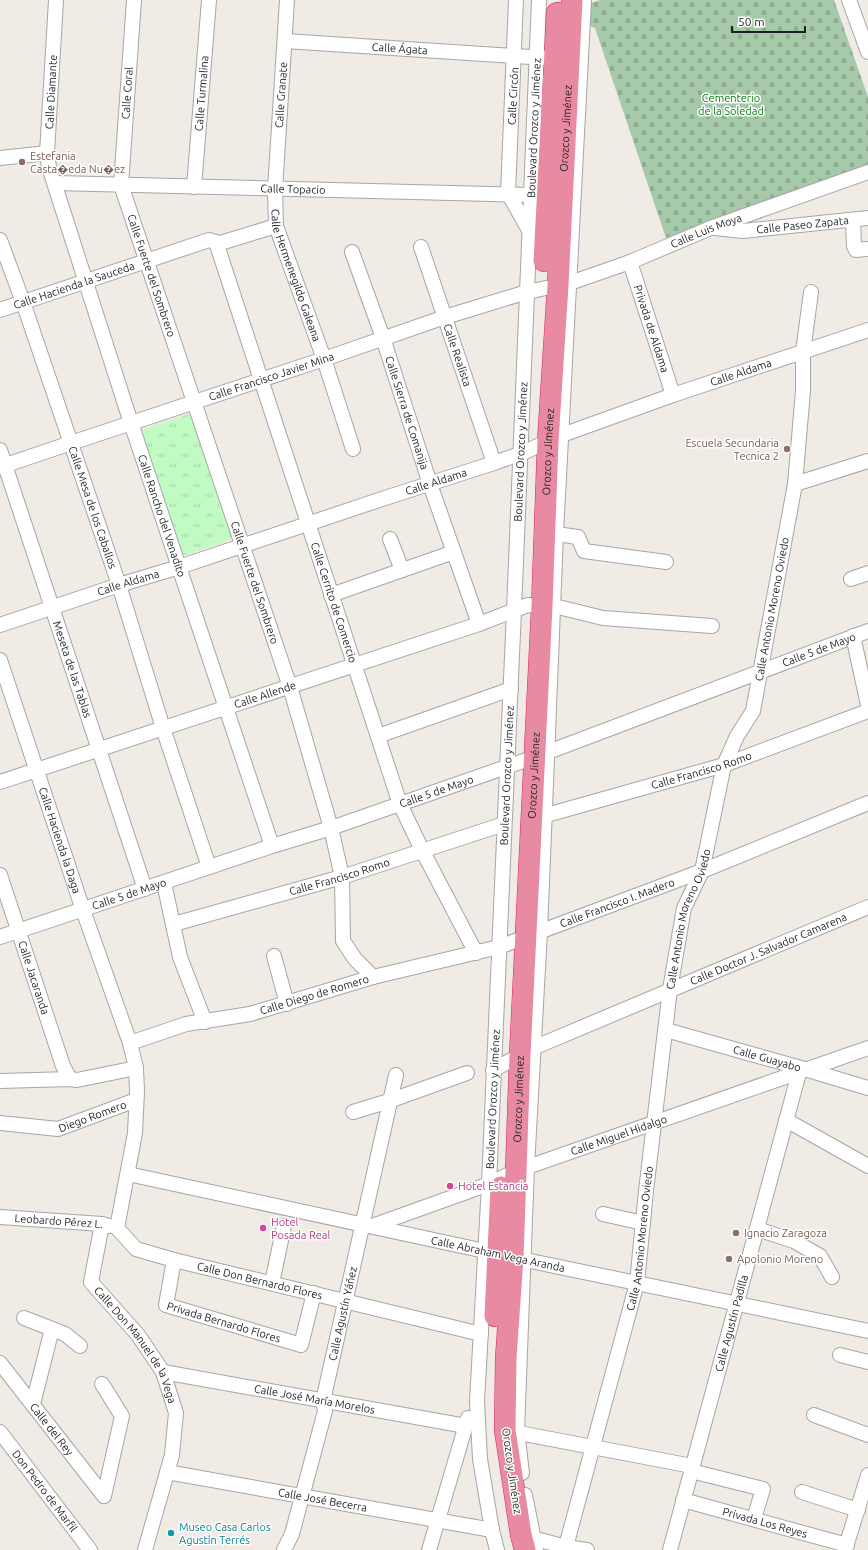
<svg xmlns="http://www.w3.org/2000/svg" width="868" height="1550" font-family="Ubuntu,sans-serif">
<defs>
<pattern id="cemetery-stones" width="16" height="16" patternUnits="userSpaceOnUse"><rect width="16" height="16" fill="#a5c9a9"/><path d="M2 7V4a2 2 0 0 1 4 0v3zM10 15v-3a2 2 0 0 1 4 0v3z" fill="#8eac91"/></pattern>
<pattern id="park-tufts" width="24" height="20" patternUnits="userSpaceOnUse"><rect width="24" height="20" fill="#c1fac3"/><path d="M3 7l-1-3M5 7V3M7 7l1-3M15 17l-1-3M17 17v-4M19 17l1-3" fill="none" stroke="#a5d6a7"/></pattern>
</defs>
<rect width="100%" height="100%" fill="#f0ebe5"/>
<polygon fill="url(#cemetery-stones)" points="600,0 834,0 868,97 868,167 666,238 595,28 588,25 591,3"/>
<polygon fill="url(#park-tufts)" points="195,412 238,537 182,556 139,431"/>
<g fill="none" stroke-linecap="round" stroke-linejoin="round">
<defs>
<g id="minor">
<path id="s1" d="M56,0L47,153L49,167L131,423L272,846"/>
<path id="s2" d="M134,0L121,185L290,687L331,828L342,877L343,941L355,959L373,977"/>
<path id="s3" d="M287,0L275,190L276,226L324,359L353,449"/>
<polyline points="516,0 508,193 530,232"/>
<polyline points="849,0 868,52"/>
<path id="s4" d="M285,41L546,58"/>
<polyline points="0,158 47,153"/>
<path id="s5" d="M55,183L532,195"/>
<path id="s6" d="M194,187L209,0"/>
<polyline points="853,220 854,246 856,250 866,249"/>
<path id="s7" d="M715,228L743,231L868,218"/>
<path id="s8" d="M0,240L23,302L119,585L163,728L209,867"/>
<polyline points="217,244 276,226"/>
<path id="s9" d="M421,247L494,463"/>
<path id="s10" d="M352,252L383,338L430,484L479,624"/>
<path id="s11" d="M630,262L673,395"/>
<path id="s12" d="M0,310L209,240L216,242L400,804L422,850L476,953"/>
<path id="s13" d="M0,450L145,889"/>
<path id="s14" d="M0,467L71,443L324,359L445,317L527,292L570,283L630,262L713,227L868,172"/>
<polyline points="795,484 868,461"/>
<polyline points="556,534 578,537 584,551 666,562"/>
<polyline points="390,539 402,570"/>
<polyline points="851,579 868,573"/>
<polyline points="331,595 454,552"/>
<path id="s15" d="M0,625L119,585L179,567L385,498L494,463L520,454L562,435L673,395L868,330"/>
<polyline points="853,636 868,705"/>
<path id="s16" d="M0,660L83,910L130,1043L136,1068L137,1091L135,1133L117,1228"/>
<polyline points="378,736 511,689"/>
<path id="s17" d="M0,782L479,624L528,605L554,606L603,618L712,626"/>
<path id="s18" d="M536,818L724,765L868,711"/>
<path id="s19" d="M0,875L63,1066L70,1079"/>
<polyline points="164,883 180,957 205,1022"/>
<path id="s20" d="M174,924L342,877L504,824"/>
<path id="s21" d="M0,937L272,846L331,828L535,757L868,631"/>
<polyline points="274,956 287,1004"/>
<path id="s22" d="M666,1030L808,1070L868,1088"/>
<path id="s23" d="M130,1043L186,1024L250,1014L373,977L499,947L702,871L868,803"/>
<path id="s24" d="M493,1070L533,1048L868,907"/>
<polyline points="0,1081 70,1079 77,1080 136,1068"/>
<polyline points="353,1112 389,1101 467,1073"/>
<polyline points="786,1120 868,1166"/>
<path id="s25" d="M0,1123L58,1129L136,1100"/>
<polyline points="128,1174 494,1253"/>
<polyline points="603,1214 643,1223"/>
<path id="s26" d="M0,1217L102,1224L109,1226"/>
<path id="s27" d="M102,1224L91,1282L138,1335L163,1372L176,1413L172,1455L145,1550"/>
<path id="s28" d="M372,1226L489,1184L516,1171L868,1048"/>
<path id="s29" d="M117,1228L136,1249L174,1260L481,1334"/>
<polyline points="757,1229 794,1241 820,1256 832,1277"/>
<polyline points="516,1258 868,1331"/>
<path id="s30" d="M174,1260L166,1305L301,1345L314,1293"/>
<polyline points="272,1283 284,1226"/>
<polyline points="24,1318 65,1334 80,1346"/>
<polyline points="840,1355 868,1362"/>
<path id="s31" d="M0,1363L104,1496"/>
<path id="s32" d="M163,1372L466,1426"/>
<polyline points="102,1384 122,1416 104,1496"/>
<polyline points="33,1404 52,1329"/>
<polyline points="814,1415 868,1435"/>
<polyline points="509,1431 692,1466"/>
<path id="s33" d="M0,1432L90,1550"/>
<polyline points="691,1471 763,1489 756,1512"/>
<path id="s34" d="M167,1472L492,1530"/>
<polyline points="522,1473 517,1431 527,1167 540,932 556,534 584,0"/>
<polyline points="802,1492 858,1510"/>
<polyline points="525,1495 536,1550"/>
<path id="s35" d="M683,1500L847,1545"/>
<polyline points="525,1536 566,1547 587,1550"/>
<path id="s36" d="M284,1550L292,1534L325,1411L323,1401L396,1075"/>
<polyline points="429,1550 468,1418"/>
<path id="s37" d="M497,1550L492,1530L480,1459L477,1402L489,1184L514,610L539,0"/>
<path id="s38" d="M565,1550L637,1283L646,1191L670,989L684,908L702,871L724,765L737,736L753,711L795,484L803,391V352L811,292"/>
<path id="s39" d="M670,1550L799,1073"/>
<polyline points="845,1550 868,1475"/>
</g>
<g id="highway">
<polyline points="544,261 557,13"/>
<polyline points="495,1316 501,1187"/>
<path id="s40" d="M525,1550L521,1535L505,1430L506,1358L513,1258L520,1055L542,606L548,441L558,285L572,0"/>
</g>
</defs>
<use href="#minor" stroke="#a6a6a6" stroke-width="16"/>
<use href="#highway" stroke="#dd226c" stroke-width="22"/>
<use href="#minor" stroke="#fff" stroke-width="14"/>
<use href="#highway" stroke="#e88ba2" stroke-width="21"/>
</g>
<g fill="#8d6e63" stroke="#fff" stroke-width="1.5">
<circle cx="22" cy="162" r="4"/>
<circle cx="787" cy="449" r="4"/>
<circle cx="736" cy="1233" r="4"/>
<circle cx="729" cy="1259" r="4"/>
</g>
<g fill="#d1479c" stroke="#fff" stroke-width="1.5">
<circle cx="450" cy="1186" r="4"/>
<circle cx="263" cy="1228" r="4"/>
</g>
<circle fill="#0f9aa8" stroke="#fff" stroke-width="1.5" cx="171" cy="1533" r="4"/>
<g text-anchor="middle" stroke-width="3" stroke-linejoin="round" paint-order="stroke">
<g font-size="11" fill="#1f1f1f" stroke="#fff">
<text dy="4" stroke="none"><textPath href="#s4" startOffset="115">Calle Ágata</textPath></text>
<text transform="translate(51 92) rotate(-87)" y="4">Calle Diamante</text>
<text transform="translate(127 93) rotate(-86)" y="4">Calle Coral</text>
<text dy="4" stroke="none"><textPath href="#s6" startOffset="94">Calle Turmalina</textPath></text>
<text transform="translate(281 95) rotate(-86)" y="4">Calle Granate</text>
<text transform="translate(513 96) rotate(-87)" y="4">Calle Circón</text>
<text dy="4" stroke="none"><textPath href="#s37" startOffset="1425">Boulevard Orozco y Jiménez</textPath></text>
<text dy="4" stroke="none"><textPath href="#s40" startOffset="1425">Orozco y Jiménez</textPath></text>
<text dy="4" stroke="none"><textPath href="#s5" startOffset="238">Calle Topacio</textPath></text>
<text dy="4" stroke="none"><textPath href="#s7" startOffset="88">Calle Paseo Zapata</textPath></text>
<text dy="4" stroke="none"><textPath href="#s14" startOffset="745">Calle Luis Moya</textPath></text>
<text dy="4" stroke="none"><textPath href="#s2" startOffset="281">Calle Fuerte del Sombrero</textPath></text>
<text dy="4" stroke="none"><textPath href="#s3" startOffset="279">Calle Hermenegildo Galeana</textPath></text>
<text dy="4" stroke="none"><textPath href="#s12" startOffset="78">Calle Hacienda la Sauceda</textPath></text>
<text dy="4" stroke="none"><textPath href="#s11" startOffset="70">Privada de Aldama</textPath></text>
<text dy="4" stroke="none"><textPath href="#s9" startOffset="114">Calle Realista</textPath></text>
<text dy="4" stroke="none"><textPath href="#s15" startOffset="783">Calle Aldama</textPath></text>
<text dy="4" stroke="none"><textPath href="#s14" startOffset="286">Calle Francisco Javier Mina</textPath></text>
<text dy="4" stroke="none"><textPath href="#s10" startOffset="170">Calle Sierra de Comanija</textPath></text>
<text dy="4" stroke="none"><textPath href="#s37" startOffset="1101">Boulevard Orozco y Jiménez</textPath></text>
<text dy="4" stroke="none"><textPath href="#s40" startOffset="1101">Orozco y Jiménez</textPath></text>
<text dy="4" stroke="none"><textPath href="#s15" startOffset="459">Calle Aldama</textPath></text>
<text dy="4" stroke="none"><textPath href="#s8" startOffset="283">Calle Mesa de los Caballos</textPath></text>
<text dy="4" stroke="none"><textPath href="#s1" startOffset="534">Calle Rancho del Venadito</textPath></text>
<text dy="4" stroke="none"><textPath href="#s2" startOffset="605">Calle Fuerte del Sombrero</textPath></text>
<text dy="4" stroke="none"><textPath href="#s15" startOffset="135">Calle Aldama</textPath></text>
<text dy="4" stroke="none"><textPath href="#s12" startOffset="607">Calle Cerrito de Comercio</textPath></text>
<text dy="4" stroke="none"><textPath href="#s38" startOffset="969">Calle Antonio Moreno Oviedo</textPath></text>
<text dy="4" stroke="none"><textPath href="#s21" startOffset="868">Calle 5 de Mayo</textPath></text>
<text dy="4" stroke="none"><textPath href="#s13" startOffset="231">Meseta de las Tablas</textPath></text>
<text dy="4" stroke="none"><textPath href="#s17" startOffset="279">Calle Allende</textPath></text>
<text dy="4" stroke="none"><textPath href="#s18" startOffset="172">Calle Francisco Romo</textPath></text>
<text dy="4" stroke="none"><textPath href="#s37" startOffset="777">Boulevard Orozco y Jiménez</textPath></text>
<text dy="4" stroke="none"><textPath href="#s40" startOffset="777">Orozco y Jiménez</textPath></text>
<text dy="4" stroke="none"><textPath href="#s21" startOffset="460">Calle 5 de Mayo</textPath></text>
<text dy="4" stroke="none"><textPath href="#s16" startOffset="190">Calle Hacienda la Daga</textPath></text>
<text dy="4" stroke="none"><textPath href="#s20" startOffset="172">Calle Francisco Romo</textPath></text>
<text dy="4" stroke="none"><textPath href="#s21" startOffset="136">Calle 5 de Mayo</textPath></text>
<text dy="4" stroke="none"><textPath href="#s23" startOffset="508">Calle Francisco I. Madero</textPath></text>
<text dy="4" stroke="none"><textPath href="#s38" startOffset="645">Calle Antonio Moreno Oviedo</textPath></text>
<text dy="4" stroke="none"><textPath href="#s24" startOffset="301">Calle Doctor J. Salvador Camarena</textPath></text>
<text dy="4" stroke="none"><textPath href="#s19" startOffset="108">Calle Jacaranda</textPath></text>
<text dy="4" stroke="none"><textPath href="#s23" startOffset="191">Calle Diego de Romero</textPath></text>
<text dy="4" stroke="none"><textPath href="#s22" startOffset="105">Calle Guayabo</textPath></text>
<text dy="4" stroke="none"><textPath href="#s40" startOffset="453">Orozco y Jiménez</textPath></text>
<text dy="4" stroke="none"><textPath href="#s37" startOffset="453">Boulevard Orozco y Jiménez</textPath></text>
<text dy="4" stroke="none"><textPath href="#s25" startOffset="95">Diego Romero</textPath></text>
<text dy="4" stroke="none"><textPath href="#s28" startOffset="263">Calle Miguel Hidalgo</textPath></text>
<text dy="4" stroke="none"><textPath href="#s26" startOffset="59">Leobardo Pérez L.</textPath></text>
<text dy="4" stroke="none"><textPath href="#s38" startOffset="321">Calle Antonio Moreno Oviedo</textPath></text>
<text transform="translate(498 1254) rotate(12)" y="4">Calle Abraham Vega Aranda</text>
<text dy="4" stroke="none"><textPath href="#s29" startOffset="156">Calle Don Bernardo Flores</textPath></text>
<text dy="4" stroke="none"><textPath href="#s36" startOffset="245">Calle Agustín Yáñez</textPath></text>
<text dy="4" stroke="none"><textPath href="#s30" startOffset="106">Privada Bernardo Flores</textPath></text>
<text dy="4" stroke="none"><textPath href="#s39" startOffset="235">Calle Agustín Padilla</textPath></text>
<text dy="4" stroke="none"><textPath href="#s27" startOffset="137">Calle Don Manuel de la Vega</textPath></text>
<text dy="4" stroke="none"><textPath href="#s32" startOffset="154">Calle José María Morelos</textPath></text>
<text dy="4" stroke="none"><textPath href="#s31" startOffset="84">Calle del Rey</textPath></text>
<text transform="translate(512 1471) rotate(82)" y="4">Orozco y Jiménez</text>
<text dy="4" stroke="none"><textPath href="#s33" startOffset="74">Don Pedro de Marfil</textPath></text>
<text dy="4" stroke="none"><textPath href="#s34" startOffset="158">Calle José Becerra</textPath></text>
<text dy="4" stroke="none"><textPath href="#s35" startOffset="85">Privada Los Reyes</textPath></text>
</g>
<g font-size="11" fill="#0a7f0e" stroke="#fff">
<text x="731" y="102">Cementerio<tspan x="731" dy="13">de la Soledad</tspan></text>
</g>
<g font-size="11" fill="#785e54" stroke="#fff" text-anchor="start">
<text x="30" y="160">Estefania<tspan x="30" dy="13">Casta�eda Nu�ez</tspan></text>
<text x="779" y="447" text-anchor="end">Escuela Secundaria<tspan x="779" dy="13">Tecnica 2</tspan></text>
<text x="744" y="1237">Ignacio Zaragoza</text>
<text x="737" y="1263">Apolonio Moreno</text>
</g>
<g font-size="11" fill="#b23c85" stroke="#fff" text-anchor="start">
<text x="458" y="1190">Hotel Estancia</text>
<text x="271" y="1226">Hotel<tspan x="271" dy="13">Posada Real</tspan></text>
</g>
<g font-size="11" fill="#0d838f" stroke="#fff" text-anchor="start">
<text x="179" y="1531">Museo Casa Carlos<tspan x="179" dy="13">Agustín Terrés</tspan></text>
</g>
</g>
<path d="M732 26v6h73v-6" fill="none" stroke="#1f1f1f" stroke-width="2"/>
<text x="738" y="26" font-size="12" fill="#1f1f1f" stroke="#ffffff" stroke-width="3" paint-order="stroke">50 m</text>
</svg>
